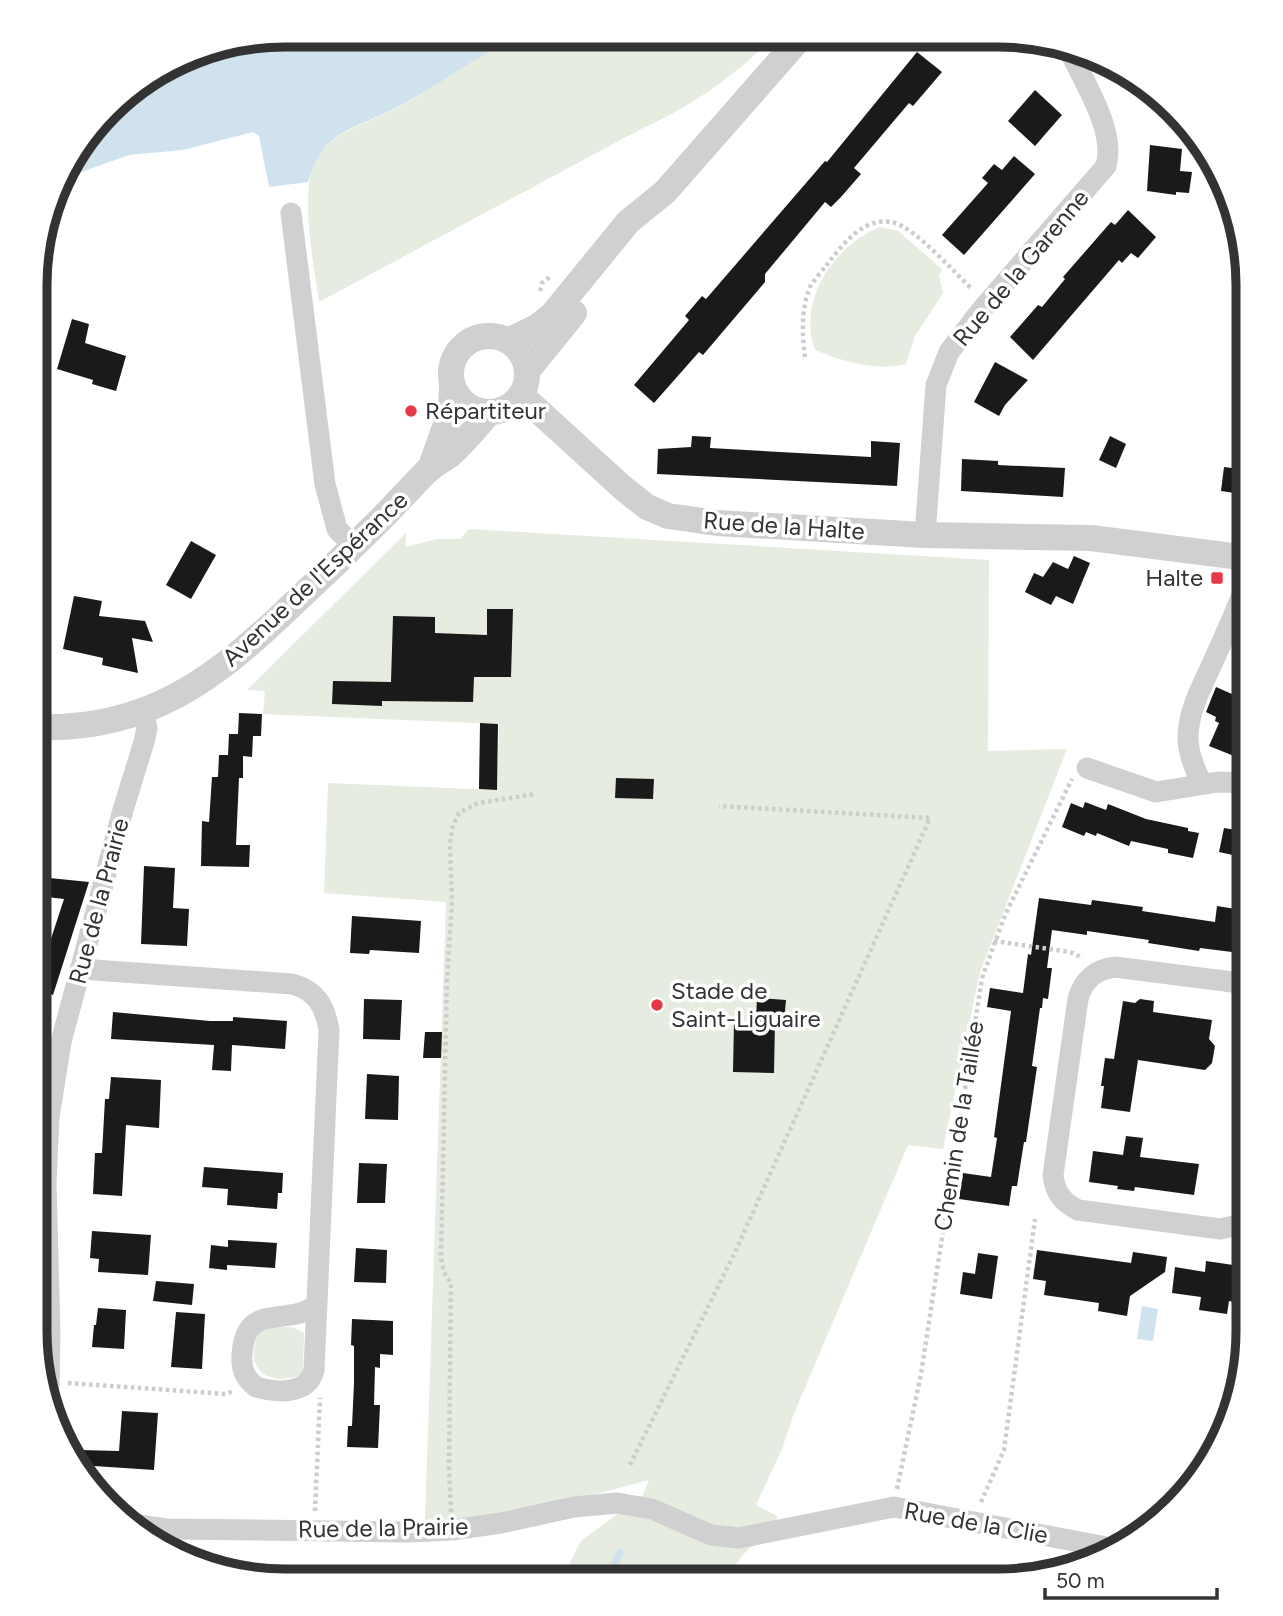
<svg xmlns="http://www.w3.org/2000/svg" width="1283" height="1616" font-family="Figtree,sans-serif">
<rect width="100%" height="100%" fill="#fff"/>
<g fill="#e6ecdf">
<path d="M515,36L774,37C732,78 692,106 639,130L319,302C314,265 300,197 314,164C317,155 327,144 334,139C355,125 379,118 401,106C440,84 476,57 515,36Z"/>
<path d="M880,227L898,231L942,269L939,276L943,293L915,336L906,364C877,372 842,361 815,350C797,301 834,245 880,227Z"/>
<path d="M469,529L989,560L988,751L1067,749L980,972L943,1149L908,1145L793,1416L782,1449L756,1505L777,1516L776,1526C754,1544 739,1554 727,1580H561L581,1541L643,1495L649,1480L547,1507L465,1522L425,1520L446,902L324,893L328,783L497,790L499,724L263,714L265,691L247,690L406,533V547L436,539H460Z"/>
<path d="M271,1327H292L304,1333L303,1370L301,1375C264,1388 242,1366 260,1331Z"/>
</g>
<g fill="#cfe2ee">
<path d="M285,35L515,36C476,58 439,85 400,106C378,118 352,125 332,140C319,151 313,166 308,182L269,187L259,136L253,132L183,150L129,155L62,179L68,160L120,97L204,48Z"/>
<polygon points="1142,1306 1158,1309 1153,1341 1137,1339"/>
</g>
<g fill="none" stroke-linecap="round" stroke-linejoin="round">
<g stroke="#cfe2ee" stroke-width="7">
<polyline points="608,1580 620,1552"/>
<polyline points="697,1580 702,1570"/>
</g>
</g>
<g fill="#1a1a1a">
<polygon points="917,52 942,72 913,106 909,103 854,168 861,174 841,197 831,207 825,202 765,274 765,282 703,355 699,352 654,403 634,385 689,320 685,316 702,296 706,299 825,161 827,162"/>
<polygon points="1035,90 1062,115 1035,146 1008,121"/>
<polygon points="1150,145 1182,149 1180,171 1192,172 1189,193 1176,192 1176,195 1147,191"/>
<polygon points="1014,156 1035,174 964,255 942,235 988,183 982,178 994,164 1002,170"/>
<polygon points="1128,210 1156,237 1138,258 1131,253 1122,263 1119,260 1033,360 1010,337 1038,305 1042,307 1065,279 1063,277 1111,222 1115,225"/>
<polygon points="72,319 89,324 85,343 126,356 116,391 92,384 93,380 57,369"/>
<polygon points="995,362 1028,380 1005,405 999,416 974,402"/>
<polygon points="692,436 711,437 710,448 871,457 871,441 900,443 897,486 657,474 658,449 691,447"/>
<polygon points="1110,436 1126,444 1116,468 1099,460"/>
<polygon points="962,459 998,461 998,465 1065,468 1063,497 961,491"/>
<polygon points="1224,467 1248,470 1248,495 1221,491"/>
<polygon points="191,541 216,555 191,599 166,585"/>
<polygon points="1074,556 1090,563 1073,604 1056,596 1051,605 1025,592 1034,573 1043,577 1053,562 1068,569"/>
<polygon points="74,596 102,601 99,616 145,621 153,642 132,638 138,673 102,665 103,658 63,649"/>
<polygon points="487,609 513,609 511,677 474,677 473,702 382,701 382,706 332,704 333,681 391,682 393,616 435,617 435,633 487,635"/>
<polygon points="1216,687 1248,701 1248,725 1234,756 1209,746 1219,723 1215,721 1216,717 1206,712"/>
<polygon points="239,713 262,714 261,736 253,736 252,757 243,756 243,778 239,778 236,845 250,845 249,867 201,866 202,821 209,822 212,777 218,777 219,755 228,755 229,734 238,734"/>
<polygon points="480,723 498,724 497,790 479,789"/>
<polygon points="616,778 654,779 653,799 615,798"/>
<polygon points="1085,802 1106,810 1108,804 1146,819 1188,828 1188,831 1199,833 1193,858 1168,853 1168,849 1131,841 1129,846 1097,833 1096,836 1086,832 1084,836 1062,827 1071,803 1083,808"/>
<polygon points="1224,828 1248,832 1248,855 1243,854 1242,857 1219,852"/>
<polygon points="144,866 175,868 173,908 189,909 187,946 141,944"/>
<polygon points="40,877 89,882 53,995 36,989 36,963 41,946 48,948 64,899 38,896"/>
<polygon points="1039,898 1091,905 1092,900 1143,907 1142,911 1215,922 1217,906 1248,911 1248,954 1200,948 1199,951 1161,945 1148,943 1149,940 1087,931 1087,935 1052,930 1047,968 1052,968 1048,999 1043,998 1042,1008 1040,1008 1032,1066 1037,1067 1026,1142 1024,1142 1017,1186 1012,1186 1009,1206 959,1199 963,1173 991,1177 997,1138 994,1137 1011,1011 987,1007 990,988 1023,993 1028,954 1031,955"/>
<polygon points="352,916 421,921 419,953 370,950 369,954 350,953"/>
<polygon points="757,998 786,1000 784,1022 775,1021 774,1073 733,1072 734,1022 756,1022"/>
<polygon points="364,999 402,1000 400,1040 363,1039"/>
<polygon points="1140,999 1154,1001 1153,1012 1212,1020 1209,1039 1215,1046 1212,1063 1205,1070 1138,1060 1130,1112 1101,1108 1104,1086 1101,1086 1105,1058 1114,1059 1123,1001 1135,1003"/>
<polygon points="113,1012 210,1021 233,1021 233,1017 287,1021 285,1049 232,1045 231,1071 212,1070 214,1045 111,1039"/>
<polygon points="425,1032 442,1032 441,1058 423,1058"/>
<polygon points="367,1074 399,1076 398,1120 365,1119"/>
<polygon points="111,1077 161,1080 159,1128 126,1125 122,1196 93,1194 95,1153 102,1153 105,1099 109,1099"/>
<polygon points="1126,1136 1143,1138 1140,1157 1199,1164 1194,1195 1135,1187 1134,1191 1117,1189 1118,1186 1089,1182 1093,1151 1123,1155"/>
<polygon points="359,1163 387,1164 385,1203 357,1203"/>
<polygon points="204,1167 283,1173 282,1193 278,1193 277,1209 227,1205 228,1189 202,1187"/>
<polygon points="92,1231 151,1235 148,1275 98,1272 99,1259 90,1258"/>
<polygon points="228,1240 277,1243 275,1268 227,1265 227,1270 209,1268 211,1245 228,1247"/>
<polygon points="356,1248 387,1250 386,1283 354,1282"/>
<polygon points="1037,1250 1131,1263 1133,1252 1167,1257 1165,1272 1130,1296 1127,1316 1098,1311 1099,1303 1044,1295 1046,1281 1033,1279"/>
<polygon points="978,1253 998,1256 992,1299 960,1294 963,1272 975,1274"/>
<polygon points="1206,1261 1247,1267 1247,1304 1229,1301 1227,1314 1199,1310 1201,1297 1172,1293 1175,1267 1205,1272"/>
<polygon points="156,1281 194,1284 192,1305 153,1301"/>
<polygon points="98,1308 126,1310 124,1349 92,1347 94,1325 96,1325"/>
<polygon points="176,1312 205,1314 202,1369 171,1367"/>
<polygon points="352,1319 393,1321 393,1355 380,1354 380,1368 375,1367 374,1405 380,1405 378,1448 347,1447 348,1426 352,1426 354,1383 354,1346 351,1345"/>
<polygon points="122,1411 158,1413 154,1470 79,1465 80,1450 119,1451"/>
</g>
<g fill="none" stroke-linecap="round" stroke-linejoin="round">
<g stroke="#cdcdcd" stroke-width="4.5" stroke-dasharray="3.5 3.5" stroke-linecap="butt">
<polyline points="540,291 542,283 551,276"/>
<path d="M805,357C802,334 801,309 810,287C814,280 821,272 826,266C842,245 865,214 895,223C917,230 954,272 972,289"/>
<polyline points="994,941 1070,952 1083,958"/>
<polyline points="68,1383 226,1394 233,1391"/>
<polyline points="630,1465 736,1250 930,818 719,806"/>
<polyline points="897,1489 921,1374 982,978 1005,915 1072,779"/>
<polyline points="981,1502 1004,1450 1035,1219"/>
<polyline points="315,1511 320,1398"/>
<polyline points="451,1512 449,1469 451,1283 444,1272 441,1258 447,979 452,902 450,843 453,825 459,813 478,803 536,794"/>
</g>
<g stroke="#d0d0d0" stroke-width="21">
<polyline points="291,213 325,484 337,529 354,546"/>
<path d="M925,535L936,385L949,352L983,308L1106,166C1116,131 1085,84 1070,52"/>
<polyline points="1087,768 1156,792 1218,782 1248,783"/>
<path d="M1202,784C1195,770 1188,754 1188,738C1188,711 1202,686 1213,662C1225,634 1239,607 1248,577"/>
<path d="M80,969L292,984C316,990 325,1006 329,1030L314,1370C308,1395 277,1393 256,1387C244,1377 241,1369 242,1354C246,1300 287,1328 316,1305"/>
<path d="M1247,1223L1220,1229L1078,1210C1062,1202 1055,1192 1053,1175L1078,999C1083,980 1096,969 1115,967L1248,984"/>
<polyline points="49,1384 50,1333 46,1184 49,1117 61,1042 123,810 144,742 147,728 143,712"/>
<polyline points="132,1524 166,1529 408,1532 452,1530 501,1523 574,1507 617,1503 652,1509 711,1535 739,1538 894,1507 1117,1549"/>
</g>
<g stroke="#d0d0d0" stroke-width="26">
<circle cx="489" cy="374" r="38"/>
<polyline points="508,341 537,327 553,314 628,222 665,192 801,37"/>
<polyline points="527,371 574,313"/>
<polyline points="521,395 623,488 647,507 668,516 717,523 925,535 1091,538 1248,558"/>
<polyline points="430,469 451,410 452,385"/>
<path d="M36,727C148,731 215,679 292,605C322,577 351,549 380,520C396,504 412,486 428,470C435,464 443,460 450,455C465,442 477,426 490,412"/>
</g>
</g>
<g fill="#e63946" stroke="#fff" stroke-width="2.5">
<circle cx="411" cy="411" r="7"/>
<rect x="1210" y="571" width="14" height="14" rx="3.5"/>
<circle cx="657" cy="1005" r="7"/>
</g>
<g text-anchor="middle" stroke-width="7" stroke-linejoin="round" paint-order="stroke">
<g font-size="24" fill="#333" stroke="#fff">
<text transform="translate(1021 268) rotate(-50)" y="8">Rue de la Garenne</text>
<text transform="translate(784 526) rotate(4)" y="8">Rue de la Halte</text>
<text transform="translate(315 579) rotate(-43)" y="8">Avenue de l'Espérance</text>
<text transform="translate(99 901) rotate(-75)" y="8">Rue de la Prairie</text>
<text transform="translate(959 1126) rotate(-81)" y="8">Chemin de la Taillée</text>
<text transform="translate(976 1523) rotate(10)" y="8">Rue de la Clie</text>
<text transform="translate(383 1528) rotate(-1)" y="8">Rue de la Prairie</text>
</g>
<g font-size="24" fill="#333" stroke="#fff" text-anchor="start">
<text x="425" y="419">Répartiteur</text>
<text x="1203" y="586" text-anchor="end">Halte</text>
<text x="671" y="999">Stade de<tspan x="671" dy="28">Saint-Liguaire</tspan></text>
</g>
</g>
<path d="M0 0H1283V1616H0ZM285 47H998A238 238 0 0 1 1236 285V1331A238 238 0 0 1 998 1569H285A238 238 0 0 1 47 1331V285A238 238 0 0 1 285 47Z" fill="#fff" fill-rule="evenodd"/>
<path fill="none" stroke="#333" stroke-width="9" d="M285 47H998A238 238 0 0 1 1236 285V1331A238 238 0 0 1 998 1569H285A238 238 0 0 1 47 1331V285A238 238 0 0 1 285 47Z"/>
<path d="M1045 1588v10h172v-10" fill="none" stroke="#333333" stroke-width="3.5"/>
<text x="1056" y="1588" font-size="21" fill="#333333" stroke="#ffffff" stroke-width="5" paint-order="stroke">50 m</text>
</svg>
